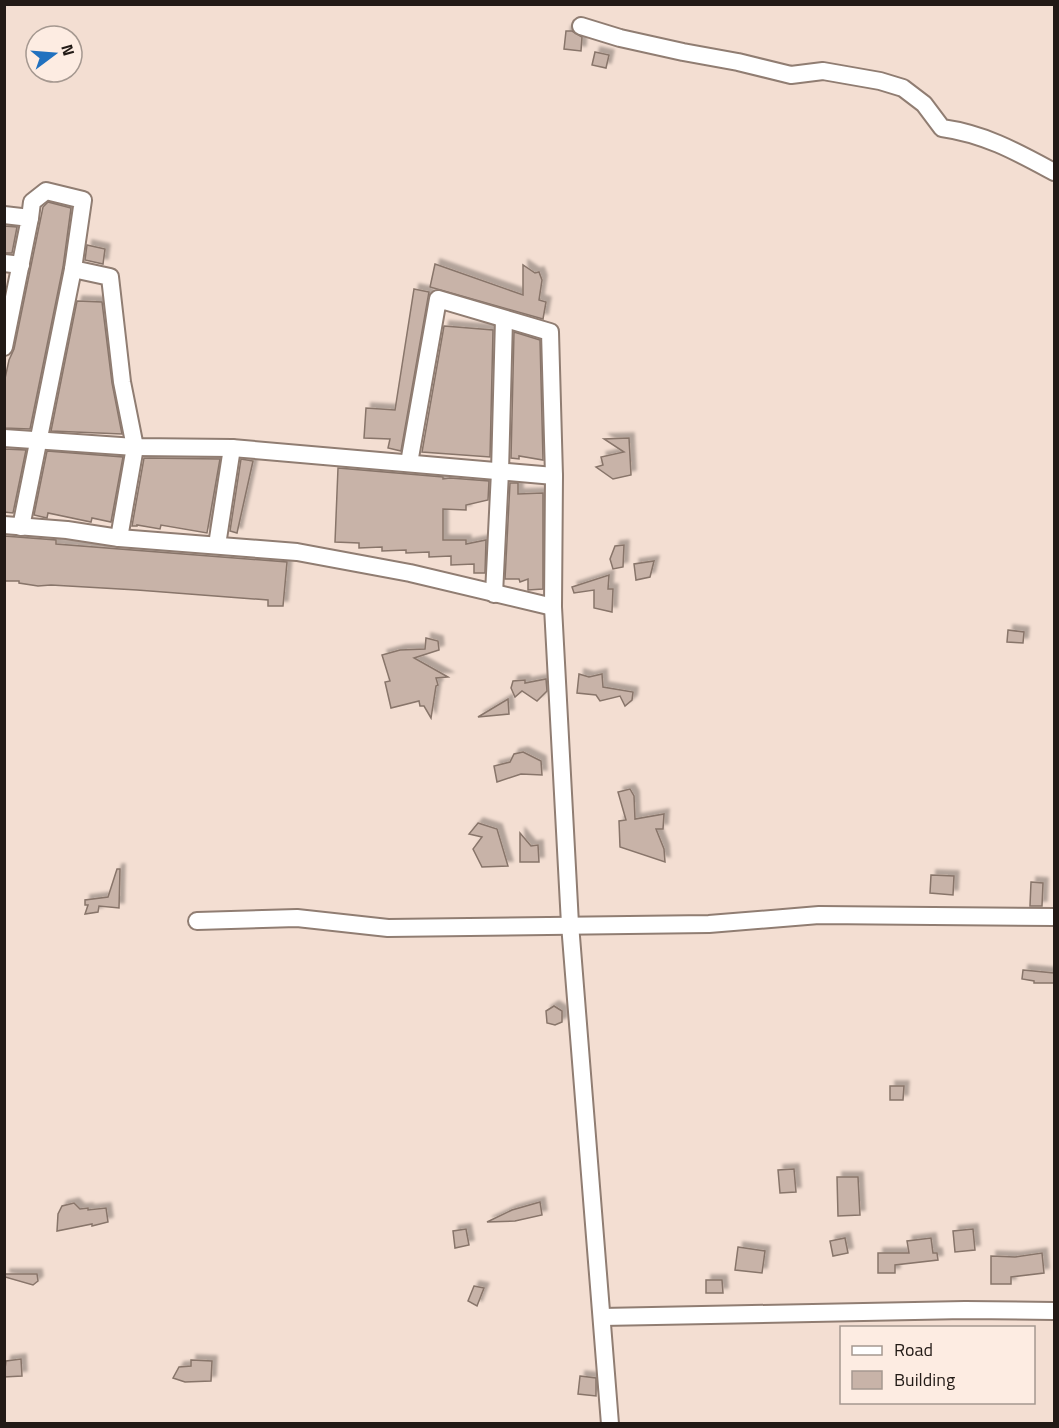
<svg xmlns="http://www.w3.org/2000/svg" width="1059" height="1428" font-family="'Titillium Web',sans-serif">
<defs>
<filter id="shadow"><feDropShadow dx="5" dy="-5" stdDeviation="1.5" flood-color="#0004"/></filter>
</defs>
<rect width="100%" height="100%" fill="#f3ded2"/>
<g fill="#c8b3a8" stroke="#88756a" stroke-width="1.5" filter="url(#shadow)">
<polygon points="566,31 572,31 582,37 581,51 564,49"/>
<polygon points="595,52 609,55 606,68 592,65"/>
<polygon points="48,202 71,208 63,267 30,429 4,428 4,383 9,360 14,349 43,207"/>
<polygon points="4,226 17,227 12,253 4,253"/>
<polygon points="87,245 105,249 103,264 85,260"/>
<polygon points="435,264 523,295 523,265 535,273 539,272 542,280 539,300 546,302 543,319 430,287"/>
<polygon points="414,289 429,292 401,451 388,448 390,439 364,438 366,408 395,410"/>
<polygon points="77,301 102,302 112,383 122,434 51,431"/>
<polygon points="444,326 493,330 490,457 422,452"/>
<polygon points="514,332 540,340 543,460 519,456 519,459 511,458"/>
<polygon points="629,438 631,475 613,479 596,467 603,465 601,457 624,452 604,439"/>
<polygon points="4,449 26,450 13,513 4,512"/>
<polygon points="47,451 123,457 111,522 92,518 91,522 48,513 47,518 34,515"/>
<polygon points="144,458 220,459 207,533 161,525 160,529 137,525 137,526 132,526"/>
<polygon points="241,459 253,461 237,533 230,531"/>
<polygon points="338,468 443,477 443,479 450,478 489,481 488,500 466,505 466,510 443,509 443,540 466,540 466,544 486,540 485,573 474,573 474,564 451,565 451,556 429,557 429,552 406,553 406,550 382,551 382,547 359,548 359,543 335,542"/>
<polygon points="510,483 518,483 518,494 543,493 543,589 528,590 528,579 520,582 519,579 505,579"/>
<polygon points="4,536 56,540 56,544 287,562 283,606 268,606 268,600 137,590 51,585 38,586 19,583 19,581 4,581"/>
<polygon points="624,545 623,567 613,569 610,559 615,546"/>
<polygon points="654,561 650,577 636,580 634,564"/>
<polygon points="609,575 608,589 613,589 612,612 594,608 594,590 574,593 572,587"/>
<polygon points="1008,630 1024,632 1023,643 1007,642"/>
<polygon points="426,638 438,641 439,650 414,658 448,677 436,678 438,685 436,686 431,718 424,706 420,706 419,701 391,708 385,682 390,681 382,655 400,650 425,649"/>
<polygon points="579,674 589,677 602,674 603,687 633,692 632,700 625,706 620,696 600,701 596,695 577,693"/>
<polygon points="546,679 547,691 537,701 522,691 515,697 511,688 513,681 525,680 525,683"/>
<polygon points="508,699 509,714 478,717"/>
<polygon points="523,752 541,761 542,775 521,774 497,782 494,766 510,762 514,754"/>
<polygon points="630,789 634,796 635,819 664,814 663,829 656,829 664,849 665,862 620,847 619,821 626,820 618,792"/>
<polygon points="478,823 497,829 508,866 482,867 473,849 482,837 469,834"/>
<polygon points="520,833 531,846 538,845 539,862 520,862"/>
<polygon points="117,869 120,869 119,908 99,906 98,912 85,914 88,905 85,905 85,900 108,897"/>
<polygon points="931,875 954,876 953,895 930,893"/>
<polygon points="1031,882 1043,883 1042,906 1030,906"/>
<polygon points="1023,970 1054,973 1054,983 1034,983 1034,981 1022,979"/>
<polygon points="554,1006 562,1011 562,1022 555,1025 547,1023 546,1011"/>
<polygon points="890,1086 904,1086 903,1100 890,1100"/>
<polygon points="794,1169 796,1192 780,1193 778,1170"/>
<polygon points="837,1177 858,1177 860,1215 838,1216"/>
<polygon points="540,1202 542,1215 515,1221 487,1222 512,1210"/>
<polygon points="74,1203 80,1209 88,1208 88,1210 106,1208 108,1222 92,1226 92,1224 57,1231 58,1214 62,1206"/>
<polygon points="466,1229 469,1245 455,1248 453,1231"/>
<polygon points="973,1229 975,1250 955,1252 953,1231"/>
<polygon points="845,1238 848,1253 833,1256 830,1241"/>
<polygon points="931,1238 933,1253 937,1253 938,1260 895,1265 895,1273 878,1273 878,1253 909,1253 907,1241"/>
<polygon points="738,1247 765,1251 762,1273 735,1270"/>
<polygon points="1042,1253 1044,1273 1011,1277 1011,1284 991,1284 991,1256 1015,1257"/>
<polygon points="5,1274 37,1274 38,1281 33,1285 5,1277"/>
<polygon points="706,1280 722,1280 723,1293 706,1293"/>
<polygon points="474,1286 484,1288 477,1306 468,1301"/>
<polygon points="21,1359 22,1376 4,1377 6,1361"/>
<polygon points="191,1360 212,1361 211,1381 185,1382 173,1378 179,1367 191,1366"/>
<polygon points="580,1376 596,1378 596,1396 578,1394"/>
</g>
<g fill="none" stroke-linecap="round" stroke-linejoin="round">
<defs>
<g id="minor">
<path d="M581,26L620,38L683,52L738,62L791,75L823,71L880,81L903,88L924,104L942,128C985,134 1017,152 1054,172"/>
<polyline points="4,215 30,218 4,347"/>
<polyline points="30,218 32,202 46,191 83,200 73,269"/>
<polyline points="4,263 21,265"/>
<polyline points="4,438 135,447 232,448 554,476"/>
<polyline points="409,463 438,299 550,332 554,476 553,607 570,924 610,1424"/>
<polyline points="4,525 67,530 119,538 297,552 410,573 553,607"/>
<polyline points="21,527 73,269 110,277 122,382 135,447 119,538"/>
<polyline points="217,545 232,448"/>
<polyline points="494,594 500,472 504,319"/>
<polyline points="197,921 297,918 388,928 709,924 819,915 1054,917"/>
<polyline points="602,1317 965,1310 1054,1311"/>
</g>
</defs>
<use href="#minor" stroke="#907d72" stroke-width="20"/>
<use href="#minor" stroke="#fff" stroke-width="16"/>
</g>
<rect width="1059" height="1428" fill="none" stroke="#221a16" stroke-width="12"/>
<rect x="840" y="1326" width="195" height="78" fill="#fdece2" stroke="#a59890" stroke-width="1.5"/>
<rect x="852" y="1346" width="30" height="9" fill="#ffffff" stroke="#a59890" stroke-width="1.5"/>
<text x="894" y="1356" font-size="18" fill="#221a16">Road</text>
<rect x="852" y="1371" width="30" height="18" fill="#c8b3a8" stroke="#a59890" stroke-width="1.5"/>
<text x="894" y="1386" font-size="18" fill="#221a16">Building</text>
<g transform="translate(54 54) rotate(74)"><circle r="28" fill="#fdece2" stroke="#a59890" stroke-width="1.5"/>
<path d="M0-4.5L10 22L0 15L-10 22Z" fill="#2171bf"/>
<text y="-9" font-size="16" font-weight="bold" text-anchor="middle" fill="#221a16">N</text>
</g>
</svg>
